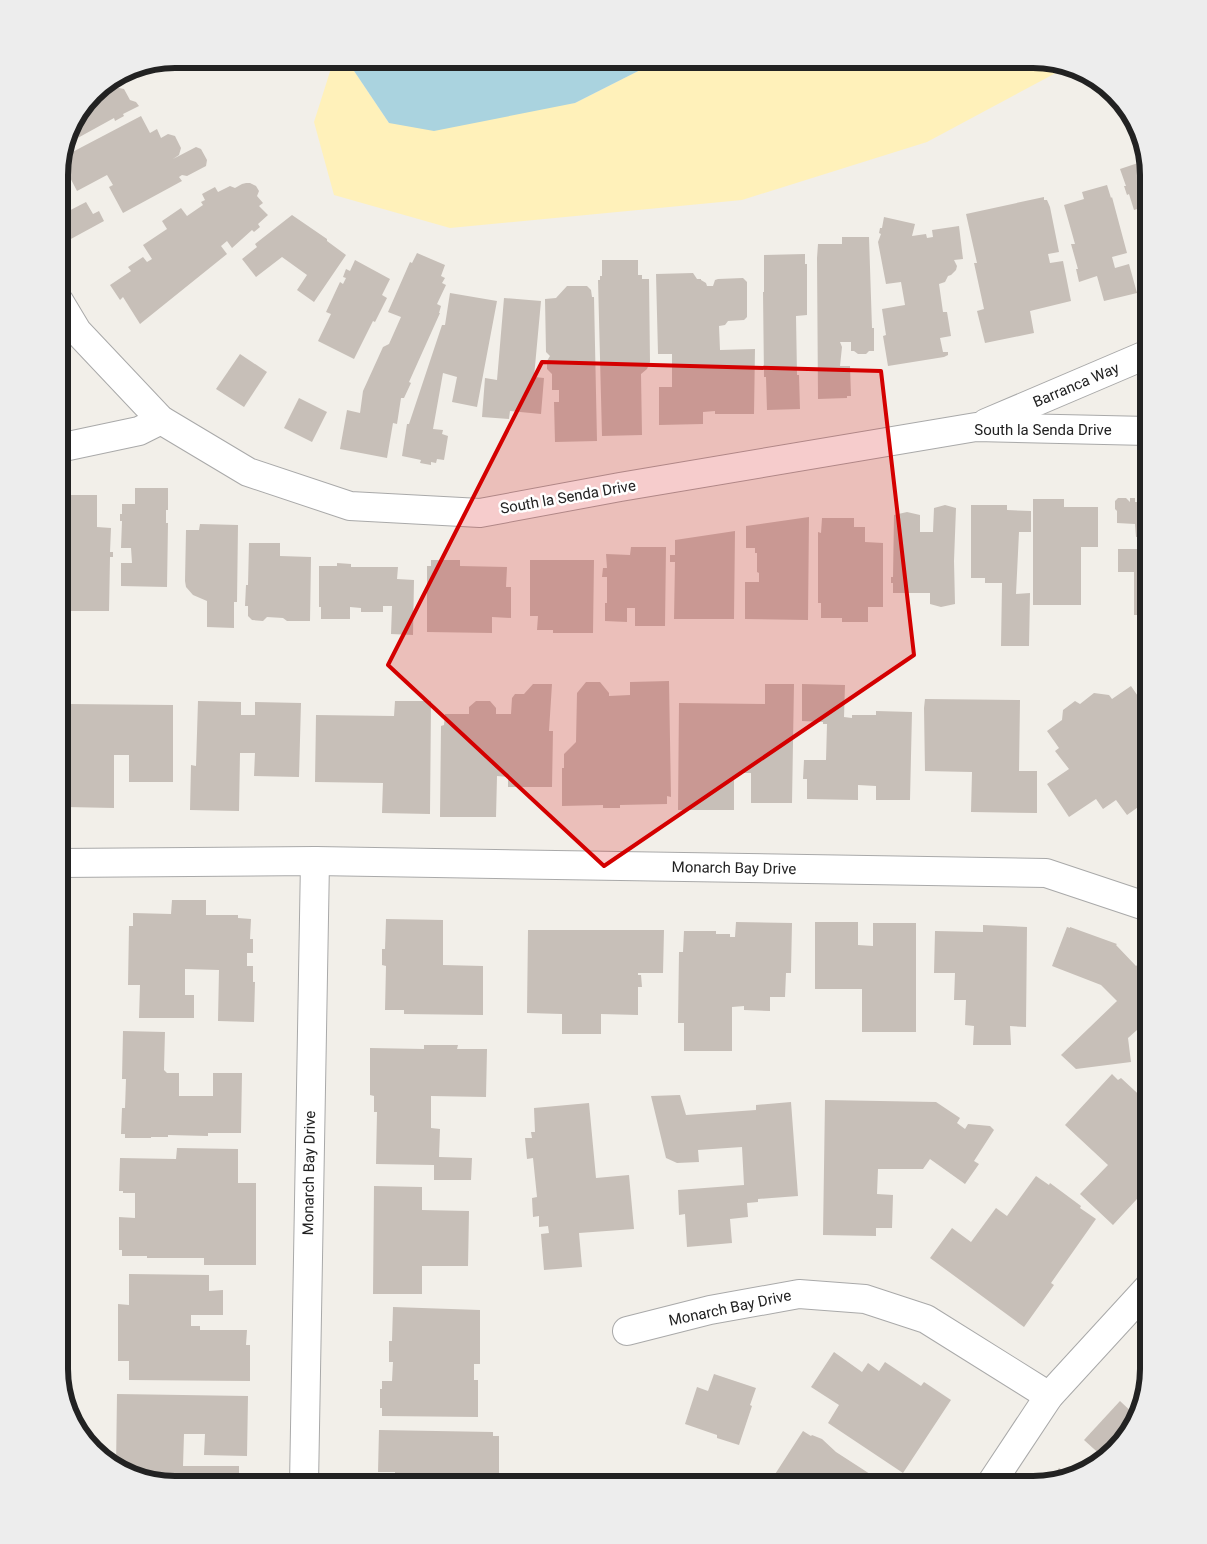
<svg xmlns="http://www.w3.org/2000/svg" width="1207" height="1544" font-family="Roboto,sans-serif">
<rect width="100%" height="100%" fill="#f2efe9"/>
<polygon fill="#fff1ba" points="334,59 346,59 389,123 575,103 662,59 1040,59 1067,67 927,142 742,200 450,228 334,195 314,122"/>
<polygon fill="#aad3df" points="346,59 662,59 575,103 434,131 389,123"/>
<g fill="#c7bfb8">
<polygon points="111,80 114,87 124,89 130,100 136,102 139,106 123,114 124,116 115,121 114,118 65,145 71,124 98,88"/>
<polygon points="141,116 150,133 157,129 161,138 168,134 175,136 181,148 179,155 173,159 196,147 201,149 207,160 206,166 187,176 182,175 179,177 182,181 123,213 109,187 113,185 107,175 77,191 61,160 61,158"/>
<polygon points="1144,161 1148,175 1148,212 1143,207 1134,210 1129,194 1127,195 1124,186 1126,186 1120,169"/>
<polygon points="246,183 250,183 256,186 259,191 257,196 263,203 259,206 268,215 258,224 260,227 254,232 252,230 232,248 227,241 221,246 227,254 140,324 123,297 120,300 110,285 131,271 128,267 143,257 147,262 152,259 143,245 167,229 162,221 181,208 187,216 203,205 201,202 205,200 202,194 215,187 218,192 230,186 235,188 242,184"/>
<polygon points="1107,185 1111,198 1112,197 1127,253 1112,257 1115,268 1129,264 1137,293 1104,301 1097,276 1079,282 1076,269 1078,269 1071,244 1075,244 1064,205 1084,199 1082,192"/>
<polygon points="1044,197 1044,200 1047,200 1050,207 1059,252 1048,254 1050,263 1063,261 1071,301 1030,311 1034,333 985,343 977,311 984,309 974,263 977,263 966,214"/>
<polygon points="86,202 93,214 99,211 104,221 69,240 59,222 59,216"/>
<polygon points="292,215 327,239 327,241 346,255 314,302 297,290 307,275 282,257 256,277 242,259 257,247 255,244"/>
<polygon points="884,217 915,224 912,236 926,234 927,238 933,237 932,230 959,226 963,259 954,260 957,266 956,270 951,275 948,276 945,282 939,284 943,312 947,312 951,336 940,338 943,352 948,352 948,355 944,357 888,366 883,336 886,335 882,309 905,305 901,282 886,284 878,242 881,234 879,233 880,228 882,228"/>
<polygon points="842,237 869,237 872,328 874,328 874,351 869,351 866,354 858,354 854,351 851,351 851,342 840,342 842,347 840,366 850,366 851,396 847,396 847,398 818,399 817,258 818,244 842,244"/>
<polygon points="417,253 445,265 441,276 445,278 442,283 446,285 437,304 441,306 439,313 440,313 409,382 411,383 404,398 401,398 397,424 393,423 387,458 340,449 347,410 360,413 363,391 383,347 389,344 401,317 388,312 410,262 412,263"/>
<polygon points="805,254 805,264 807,264 807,315 796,316 797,375 799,375 800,409 767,410 766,377 764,377 763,292 764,292 764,255"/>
<polygon points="355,260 390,279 382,295 387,298 375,322 373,321 354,359 318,341 331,314 326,312 340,282 343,284 346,278 343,277 346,269 350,271"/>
<polygon points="602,260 638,260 638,275 642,275 642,279 649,279 650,362 647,369 641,374 642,435 602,436 598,280 600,280 600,276 602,276"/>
<polygon points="693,273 697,279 701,279 701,280 706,283 707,286 713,286 715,280 718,279 743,278 747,282 747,317 744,320 728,321 725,325 719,326 720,350 755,349 754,414 715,414 715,411 703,412 703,424 659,425 659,387 672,387 672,354 658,354 656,274"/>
<polygon points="567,286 587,286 591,290 592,297 594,297 597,441 555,442 554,402 559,402 559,390 552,390 552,374 547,369 547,361 550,356 546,352 545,299 556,298"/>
<polygon points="450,293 497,301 477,407 452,402 457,377 443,373 433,429 443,430 442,434 448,436 444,460 437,459 436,463 431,462 431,465 420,463 421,460 402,456 407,424 409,424 442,325 445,325"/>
<polygon points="504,298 541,301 534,377 544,378 541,414 510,411 509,419 482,417 485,378 497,380"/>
<polygon points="240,354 267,372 244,407 216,389"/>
<polygon points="299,398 327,412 312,442 284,428"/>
<polygon points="135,488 168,488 168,510 166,510 166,523 168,523 167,587 121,586 121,563 132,563 131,548 121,548 122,521 120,521 120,514 122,514 122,504 135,504"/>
<polygon points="63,495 97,495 97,527 111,528 110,552 113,552 113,557 110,557 109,611 61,611"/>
<polygon points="1118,498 1126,498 1130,502 1130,498 1135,498 1135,502 1143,502 1145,499 1148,499 1148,615 1134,615 1134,572 1118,572 1118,549 1140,549 1140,537 1136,537 1135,524 1117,523 1117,511 1115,509 1115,501"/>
<polygon points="1033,499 1064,499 1064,507 1098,507 1098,547 1081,547 1081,605 1033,605"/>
<polygon points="945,505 956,508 954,561 955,604 941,607 930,604 930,593 893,593 893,583 891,583 891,577 893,577 894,515 907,512 920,515 920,532 933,532 934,508"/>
<polygon points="971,505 1007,505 1007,510 1031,511 1031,532 1019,532 1016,594 1030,593 1029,646 1001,646 1002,583 985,583 985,578 971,578"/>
<polygon points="809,517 808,620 745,619 745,582 759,582 759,573 757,572 757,553 755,553 755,548 746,548 746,526"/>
<polygon points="822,518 854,518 854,527 865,527 865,542 883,543 883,607 868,607 868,622 842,622 842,618 821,618 821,603 818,603 818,532 821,533"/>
<polygon points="200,524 238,525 237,602 234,602 234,628 207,627 207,601 193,595 186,587 185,581 186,530 199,530"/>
<polygon points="735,531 734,619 674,619 675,562 670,562 670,555 675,555 675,540"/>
<polygon points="249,543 280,543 280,556 311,557 310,621 287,621 283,618 267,617 263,621 252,620 248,616 248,606 245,606 246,585 248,585"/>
<polygon points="631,547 666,547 665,626 635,626 635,608 627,608 627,622 605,621 605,603 607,603 607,577 602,577 603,568 607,568 606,554 630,555"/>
<polygon points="431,560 460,560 460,566 507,567 506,587 511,587 511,618 492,617 492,633 427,632 427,566 431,566"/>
<polygon points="530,560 594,560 593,633 553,633 553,630 537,630 538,616 530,616"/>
<polygon points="337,563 351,564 351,567 398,567 397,579 414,580 413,635 391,634 392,606 383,606 383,612 361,612 361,608 350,607 350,619 321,619 321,607 319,607 319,566 337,566"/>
<polygon points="669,681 671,797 667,796 667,804 620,805 620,808 603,808 603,805 562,806 562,768 564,768 564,754 576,742 577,693 586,682 600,682 609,693 609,696 630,695 630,682"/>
<polygon points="533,684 552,684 549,731 553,731 552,787 508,787 508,777 497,776 496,817 440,817 441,726 444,725 445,714 469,714 469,707 476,701 490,701 496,708 496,714 511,714 512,698 515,694 524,694"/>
<polygon points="765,684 794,684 792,803 751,803 751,773 741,773 741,775 734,775 734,810 678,810 679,703 765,704"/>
<polygon points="802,684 845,685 844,717 852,718 852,715 876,715 876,711 912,712 910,800 876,800 876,786 858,785 858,800 807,799 807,779 803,779 804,760 826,760 827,724 823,724 823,722 802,721"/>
<polygon points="1131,686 1148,711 1148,800 1127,815 1116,800 1103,809 1096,799 1069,817 1047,784 1069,769 1055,751 1059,748 1047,731 1062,720 1063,710 1075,701 1080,704 1094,693 1109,695 1112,699"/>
<polygon points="925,699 1020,700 1019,771 1037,771 1037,813 971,812 972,772 925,771 924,708"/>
<polygon points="198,701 241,702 241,715 255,715 255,702 301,703 299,777 254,776 255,753 240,753 239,811 190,810 191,765 196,766"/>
<polygon points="395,701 431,701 430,814 382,813 383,783 315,782 316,715 394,716"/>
<polygon points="68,704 173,705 173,782 129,782 129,755 114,755 114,808 67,807"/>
<polygon points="172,900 206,900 206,915 238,915 238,918 251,919 250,939 253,939 253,953 247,953 247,966 253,966 253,982 255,982 254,1022 218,1021 219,970 185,969 185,995 194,995 194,1018 139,1018 140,985 128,985 129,926 133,926 133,913 171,914"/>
<polygon points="59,915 66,915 64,1040 59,1040"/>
<polygon points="386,919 443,920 443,965 483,966 483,1015 404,1014 404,1010 385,1010 386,966 382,965 382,949 385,949"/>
<polygon points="736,922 792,923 791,973 786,973 785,997 770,997 770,1011 744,1010 744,1006 732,1007 732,1051 684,1051 684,1023 678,1023 679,952 683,952 684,931 716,931 716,934 730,934 730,937 735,937"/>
<polygon points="815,922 858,922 858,945 873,946 873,923 916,923 916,1032 862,1032 862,989 815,989"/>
<polygon points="983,925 1027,927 1026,1027 1010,1026 1011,1045 973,1045 974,1026 965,1025 966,1000 954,1000 955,973 934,973 935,931 983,932"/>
<polygon points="1067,927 1070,928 1070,927 1117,944 1116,945 1136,966 1142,961 1148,968 1148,1041 1137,1030 1128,1038 1131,1062 1076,1069 1061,1055 1117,1001 1101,985 1052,966"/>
<polygon points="528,930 664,930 663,973 638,973 638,975 641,975 642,987 638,987 638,1015 601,1014 601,1034 562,1034 562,1014 527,1013"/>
<polygon points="123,1031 165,1032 164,1070 167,1073 179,1073 179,1096 213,1096 213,1073 242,1073 241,1133 208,1133 208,1136 168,1135 168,1137 151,1137 151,1138 125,1138 125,1134 121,1134 122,1108 125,1108 126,1079 122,1079"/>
<polygon points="424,1045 458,1045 457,1049 487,1049 486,1097 431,1096 431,1128 440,1129 439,1157 472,1158 471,1180 434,1180 434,1165 376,1164 377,1112 374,1112 374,1096 370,1095 370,1048 424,1049"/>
<polygon points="1112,1074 1118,1080 1121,1078 1148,1103 1148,1105 1138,1117 1148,1127 1148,1187 1113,1225 1080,1194 1108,1165 1065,1125"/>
<polygon points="680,1095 686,1115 756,1110 756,1105 791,1102 798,1196 758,1199 758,1202 747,1203 748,1217 730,1219 732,1243 687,1247 685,1214 679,1215 678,1190 744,1185 742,1147 698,1150 699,1162 677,1163 666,1158 651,1096"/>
<polygon points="825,1100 936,1102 960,1118 957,1123 965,1129 968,1124 990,1126 994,1130 974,1161 979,1164 965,1184 930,1159 923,1169 878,1169 877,1194 893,1195 892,1228 876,1228 876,1236 823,1235"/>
<polygon points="589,1103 596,1178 629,1175 634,1229 579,1233 582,1267 544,1270 541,1234 549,1233 548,1226 539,1227 539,1216 533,1217 532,1198 537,1197 533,1158 527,1159 525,1138 532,1138 531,1132 535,1132 534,1108"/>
<polygon points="177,1148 238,1149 238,1183 256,1183 256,1265 204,1265 204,1258 147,1258 147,1256 122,1256 122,1250 119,1250 119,1217 135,1218 135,1193 123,1193 123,1191 119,1191 120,1158 176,1159"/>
<polygon points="1036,1176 1049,1185 1050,1183 1081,1206 1080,1208 1096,1219 1051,1283 1054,1285 1024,1327 930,1258 952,1228 971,1242 996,1208 1007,1216"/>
<polygon points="374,1186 422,1187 422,1210 469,1211 468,1266 422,1266 422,1294 373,1294"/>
<polygon points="59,1222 70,1224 64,1251 71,1252 66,1272 63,1337 61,1336 60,1344"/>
<polygon points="129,1274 209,1275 209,1291 223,1290 223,1315 191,1315 191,1326 200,1326 200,1330 247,1330 246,1345 250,1345 250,1381 129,1380 129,1361 118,1361 118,1304 129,1305"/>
<polygon points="393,1307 480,1310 480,1364 474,1364 474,1380 478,1380 478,1417 382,1416 382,1408 380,1408 380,1389 382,1389 382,1381 392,1381 393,1362 389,1362 389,1341 392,1341"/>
<polygon points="59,1352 64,1352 59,1370"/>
<polygon points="834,1352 862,1372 868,1363 879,1371 885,1362 921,1386 924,1382 951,1400 903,1473 828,1423 839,1405 811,1387"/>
<polygon points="714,1374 756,1388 750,1405 752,1406 739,1445 717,1438 717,1435 685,1424 697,1387 708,1391"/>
<polygon points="117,1394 248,1396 247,1456 204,1455 205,1434 184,1434 183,1466 239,1466 239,1485 174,1485 117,1470 116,1469"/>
<polygon points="1120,1401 1136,1416 1133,1427 1104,1458 1084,1440"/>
<polygon points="379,1430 493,1432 493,1436 499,1436 499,1478 492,1479 492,1485 395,1485 395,1472 378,1472"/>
<polygon points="803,1431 811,1436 812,1435 822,1439 836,1452 887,1485 768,1485"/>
<polygon points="1059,1468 1068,1474 1051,1480"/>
</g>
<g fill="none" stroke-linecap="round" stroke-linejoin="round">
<defs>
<g id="minor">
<polyline points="59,301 77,331 161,420 248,472 350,506 480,513 620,487 976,427 1148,431"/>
<polyline points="986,423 1148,354"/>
<polyline points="59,448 139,431 161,420"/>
<polyline points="59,863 315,861 1046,873 1148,907"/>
<polyline points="627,1331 710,1310 799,1294 865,1299 926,1319 1049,1396"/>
<polyline points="304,1485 315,861"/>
<polyline points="990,1485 1049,1396 1148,1288"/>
</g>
</defs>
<use href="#minor" stroke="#a9a9a9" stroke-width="30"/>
<use href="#minor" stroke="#fff" stroke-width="28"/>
</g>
<path fill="#d40000" fill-opacity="0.2" stroke="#d40000" stroke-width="4" stroke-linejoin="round" d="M542,362L881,371L914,655L604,866L388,665Z"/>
<g text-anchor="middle" stroke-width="5" stroke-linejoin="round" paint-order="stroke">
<g font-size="15" fill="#222" stroke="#fff">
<text transform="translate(1076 385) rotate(-23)" y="5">Barranca Way</text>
<text x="1043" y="435">South la Senda Drive</text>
<text transform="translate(568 497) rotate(-10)" y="5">South la Senda Drive</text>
<text transform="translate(734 868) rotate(1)" y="5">Monarch Bay Drive</text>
<text transform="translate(309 1173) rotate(-89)" y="5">Monarch Bay Drive</text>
<text transform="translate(730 1308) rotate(-12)" y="5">Monarch Bay Drive</text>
</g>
</g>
<path d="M0 0H1207V1544H0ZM175 68H1033A107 107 0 0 1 1140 175V1369A107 107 0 0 1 1033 1476H175A107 107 0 0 1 68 1369V175A107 107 0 0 1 175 68Z" fill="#ededed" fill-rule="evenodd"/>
<path fill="none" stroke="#222" stroke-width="6" d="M175 68H1033A107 107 0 0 1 1140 175V1369A107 107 0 0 1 1033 1476H175A107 107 0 0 1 68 1369V175A107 107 0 0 1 175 68Z"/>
</svg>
